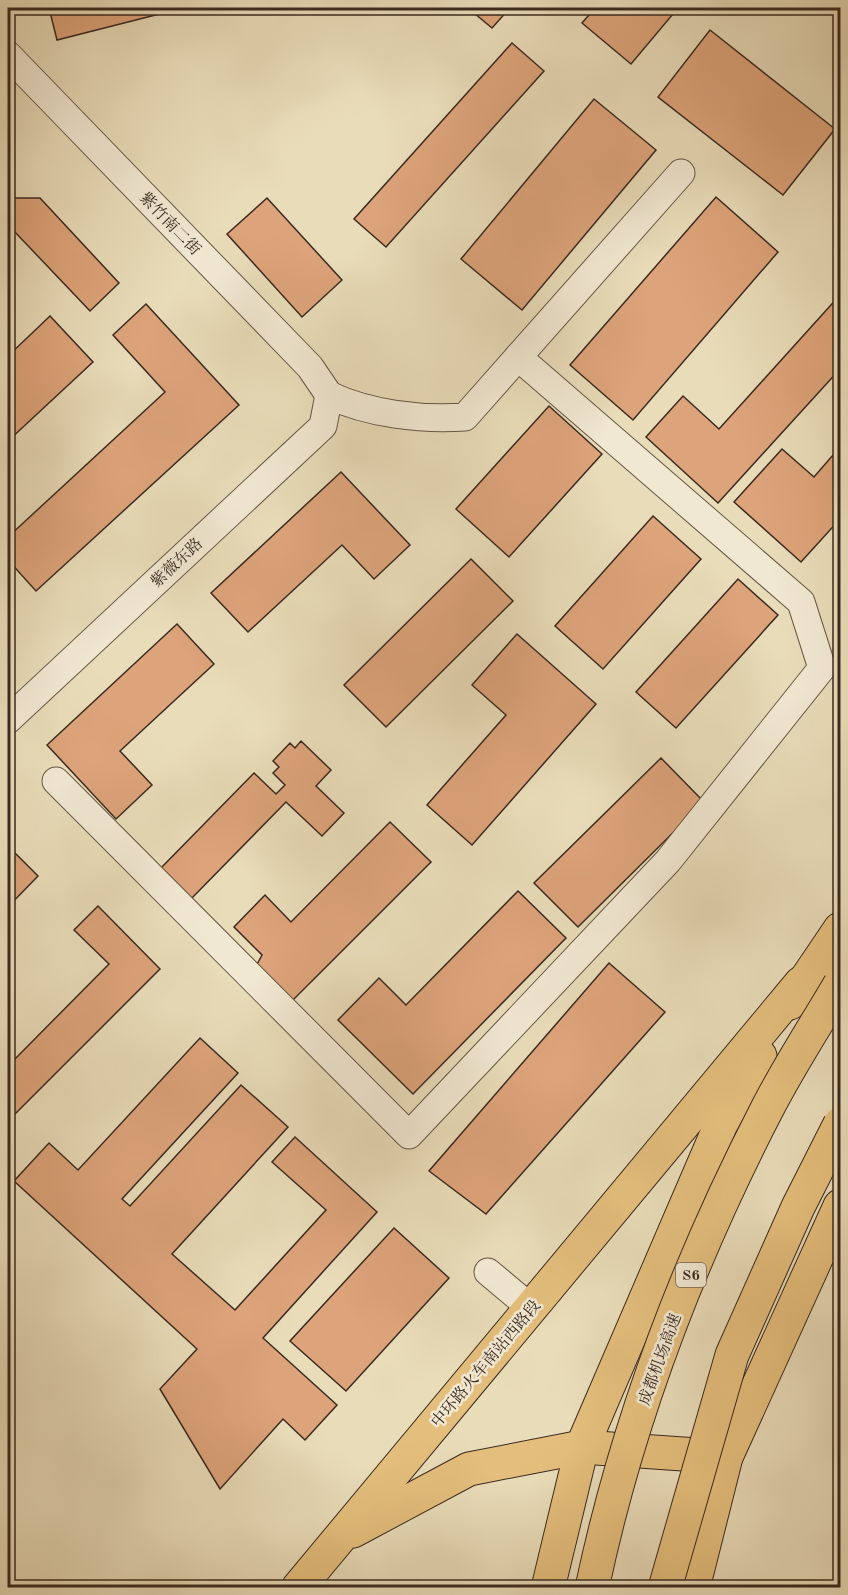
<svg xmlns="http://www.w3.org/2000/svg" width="848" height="1595" font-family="'Old Standard TT','Noto Serif SC',serif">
<rect width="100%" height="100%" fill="#e9dcb9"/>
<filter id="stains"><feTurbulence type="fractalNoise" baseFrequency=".00333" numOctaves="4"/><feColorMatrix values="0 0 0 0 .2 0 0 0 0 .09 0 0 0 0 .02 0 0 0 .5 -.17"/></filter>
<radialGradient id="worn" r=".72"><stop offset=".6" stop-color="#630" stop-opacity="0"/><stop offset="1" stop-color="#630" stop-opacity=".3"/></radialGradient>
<g fill="#dda37a" stroke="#3a2a20" stroke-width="1.5">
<polygon points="49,8 183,8 57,40"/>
<polygon points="468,8 510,8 492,28"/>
<polygon points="595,8 678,8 631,64 582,23"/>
<polygon points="710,30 835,129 783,195 658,97"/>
<polygon points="512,43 544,71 386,247 354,219"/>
<polygon points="594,99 656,150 522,310 461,259"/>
<polygon points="716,197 778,252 633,420 570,365"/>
<polygon points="8,198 40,198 119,283 90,311 13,230 8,235"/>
<polygon points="267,198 342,280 302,317 227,234"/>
<polygon points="840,295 840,369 718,503 646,437 683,396 719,429"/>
<polygon points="146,304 239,405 36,591 8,560 8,537 165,392 113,335"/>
<polygon points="50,316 93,362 8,441 8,356"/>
<polygon points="549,406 602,454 509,557 456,509"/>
<polygon points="840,447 840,519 801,562 734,502 782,449 814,477"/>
<polygon points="341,472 410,545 374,579 342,545 248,632 211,593"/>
<polygon points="653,516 701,559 603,669 555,626"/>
<polygon points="471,559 513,601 386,727 344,685"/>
<polygon points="738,579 778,615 676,728 636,692"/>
<polygon points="177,624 214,664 120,751 152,785 116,819 47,745"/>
<polygon points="517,634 596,704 472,845 427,805 506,715 472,685"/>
<polygon points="301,741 331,770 316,786 344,813 322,836 286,802 191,899 160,869 254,773 276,794 285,785 273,773 279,767 273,761 290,743 295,748"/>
<polygon points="661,758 704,802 578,927 534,883"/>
<polygon points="390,822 431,862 290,1003 255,968 262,955 234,927 265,895 291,922"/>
<polygon points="9,847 38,876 8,907 8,849"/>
<polygon points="518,891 566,938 413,1094 338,1020 379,978 406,1005"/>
<polygon points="98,906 160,969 8,1121 8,1066 109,964 74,930"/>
<polygon points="609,963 665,1012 486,1214 429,1171"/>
<polygon points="200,1038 238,1073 122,1199 130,1206 241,1085 288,1127 172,1254 235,1310 326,1210 272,1162 295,1137 377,1212 263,1338 337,1405 305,1440 283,1419 220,1489 160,1389 197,1349 14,1181 49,1143 78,1170"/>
<polygon points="394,1228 449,1278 346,1391 290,1341"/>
</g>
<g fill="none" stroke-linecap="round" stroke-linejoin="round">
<defs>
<g id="minor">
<polyline points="8,55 310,367 329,395"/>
<path d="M329,395C369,414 421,420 465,417L681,173"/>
<polyline points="8,720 323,426 329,395"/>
<polyline points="56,781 409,1135 668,861 822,668 801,602 518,357"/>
<polyline points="488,1272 531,1308"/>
</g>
<g id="major">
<polyline points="790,1003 840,929"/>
<polyline points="353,1531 469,1469 582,1447 726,1457"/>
<polyline points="298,1588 801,983"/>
<polyline points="548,1588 582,1447 721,1124 760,1056"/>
<polyline points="693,1588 726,1457 840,1206"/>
</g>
</defs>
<use href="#minor" stroke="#665646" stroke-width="29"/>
<use href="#major" stroke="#3a2a20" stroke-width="35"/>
<use href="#minor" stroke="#f1e8d2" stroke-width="27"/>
<use href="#major" stroke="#e4be7c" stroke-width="33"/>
<defs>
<g id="highway-bridge">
<path d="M592,1588C627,1422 689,1260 767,1109C789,1066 816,1025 840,984"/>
<polyline points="665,1588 732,1355 798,1207 840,1124"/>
</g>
</defs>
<use href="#highway-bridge" stroke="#3a2a20" stroke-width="35" stroke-linecap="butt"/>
<use href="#highway-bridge" stroke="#e4be7c" stroke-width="33"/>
</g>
<g text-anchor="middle" stroke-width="5" stroke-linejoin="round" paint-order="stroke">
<rect fill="#f1e8d2" stroke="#716355" stroke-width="1.5" x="676" y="1263" width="30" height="24" rx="4.5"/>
<g font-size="15" font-weight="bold" fill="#3a2a20">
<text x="691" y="1280">S6</text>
</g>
<g font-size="16" fill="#3a2a20" stroke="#f1e8d2">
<text transform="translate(171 223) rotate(46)" y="6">紫竹南二街</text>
<text transform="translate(176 562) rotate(-43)" y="6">紫薇东路</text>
<text transform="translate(659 1359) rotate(-70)" y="6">成都机场高速</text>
<text transform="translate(485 1363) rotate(-50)" y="6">中环路火车南站西路段</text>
</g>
</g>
<rect width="848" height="1595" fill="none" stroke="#e9dcb9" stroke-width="30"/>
<rect x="9" y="9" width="830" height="1577" fill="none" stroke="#3a2a20" stroke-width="3"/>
<rect x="15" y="15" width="818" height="1565" fill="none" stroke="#3a2a20" stroke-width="1.5"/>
<rect width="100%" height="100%" filter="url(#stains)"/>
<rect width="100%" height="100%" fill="url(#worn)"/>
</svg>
